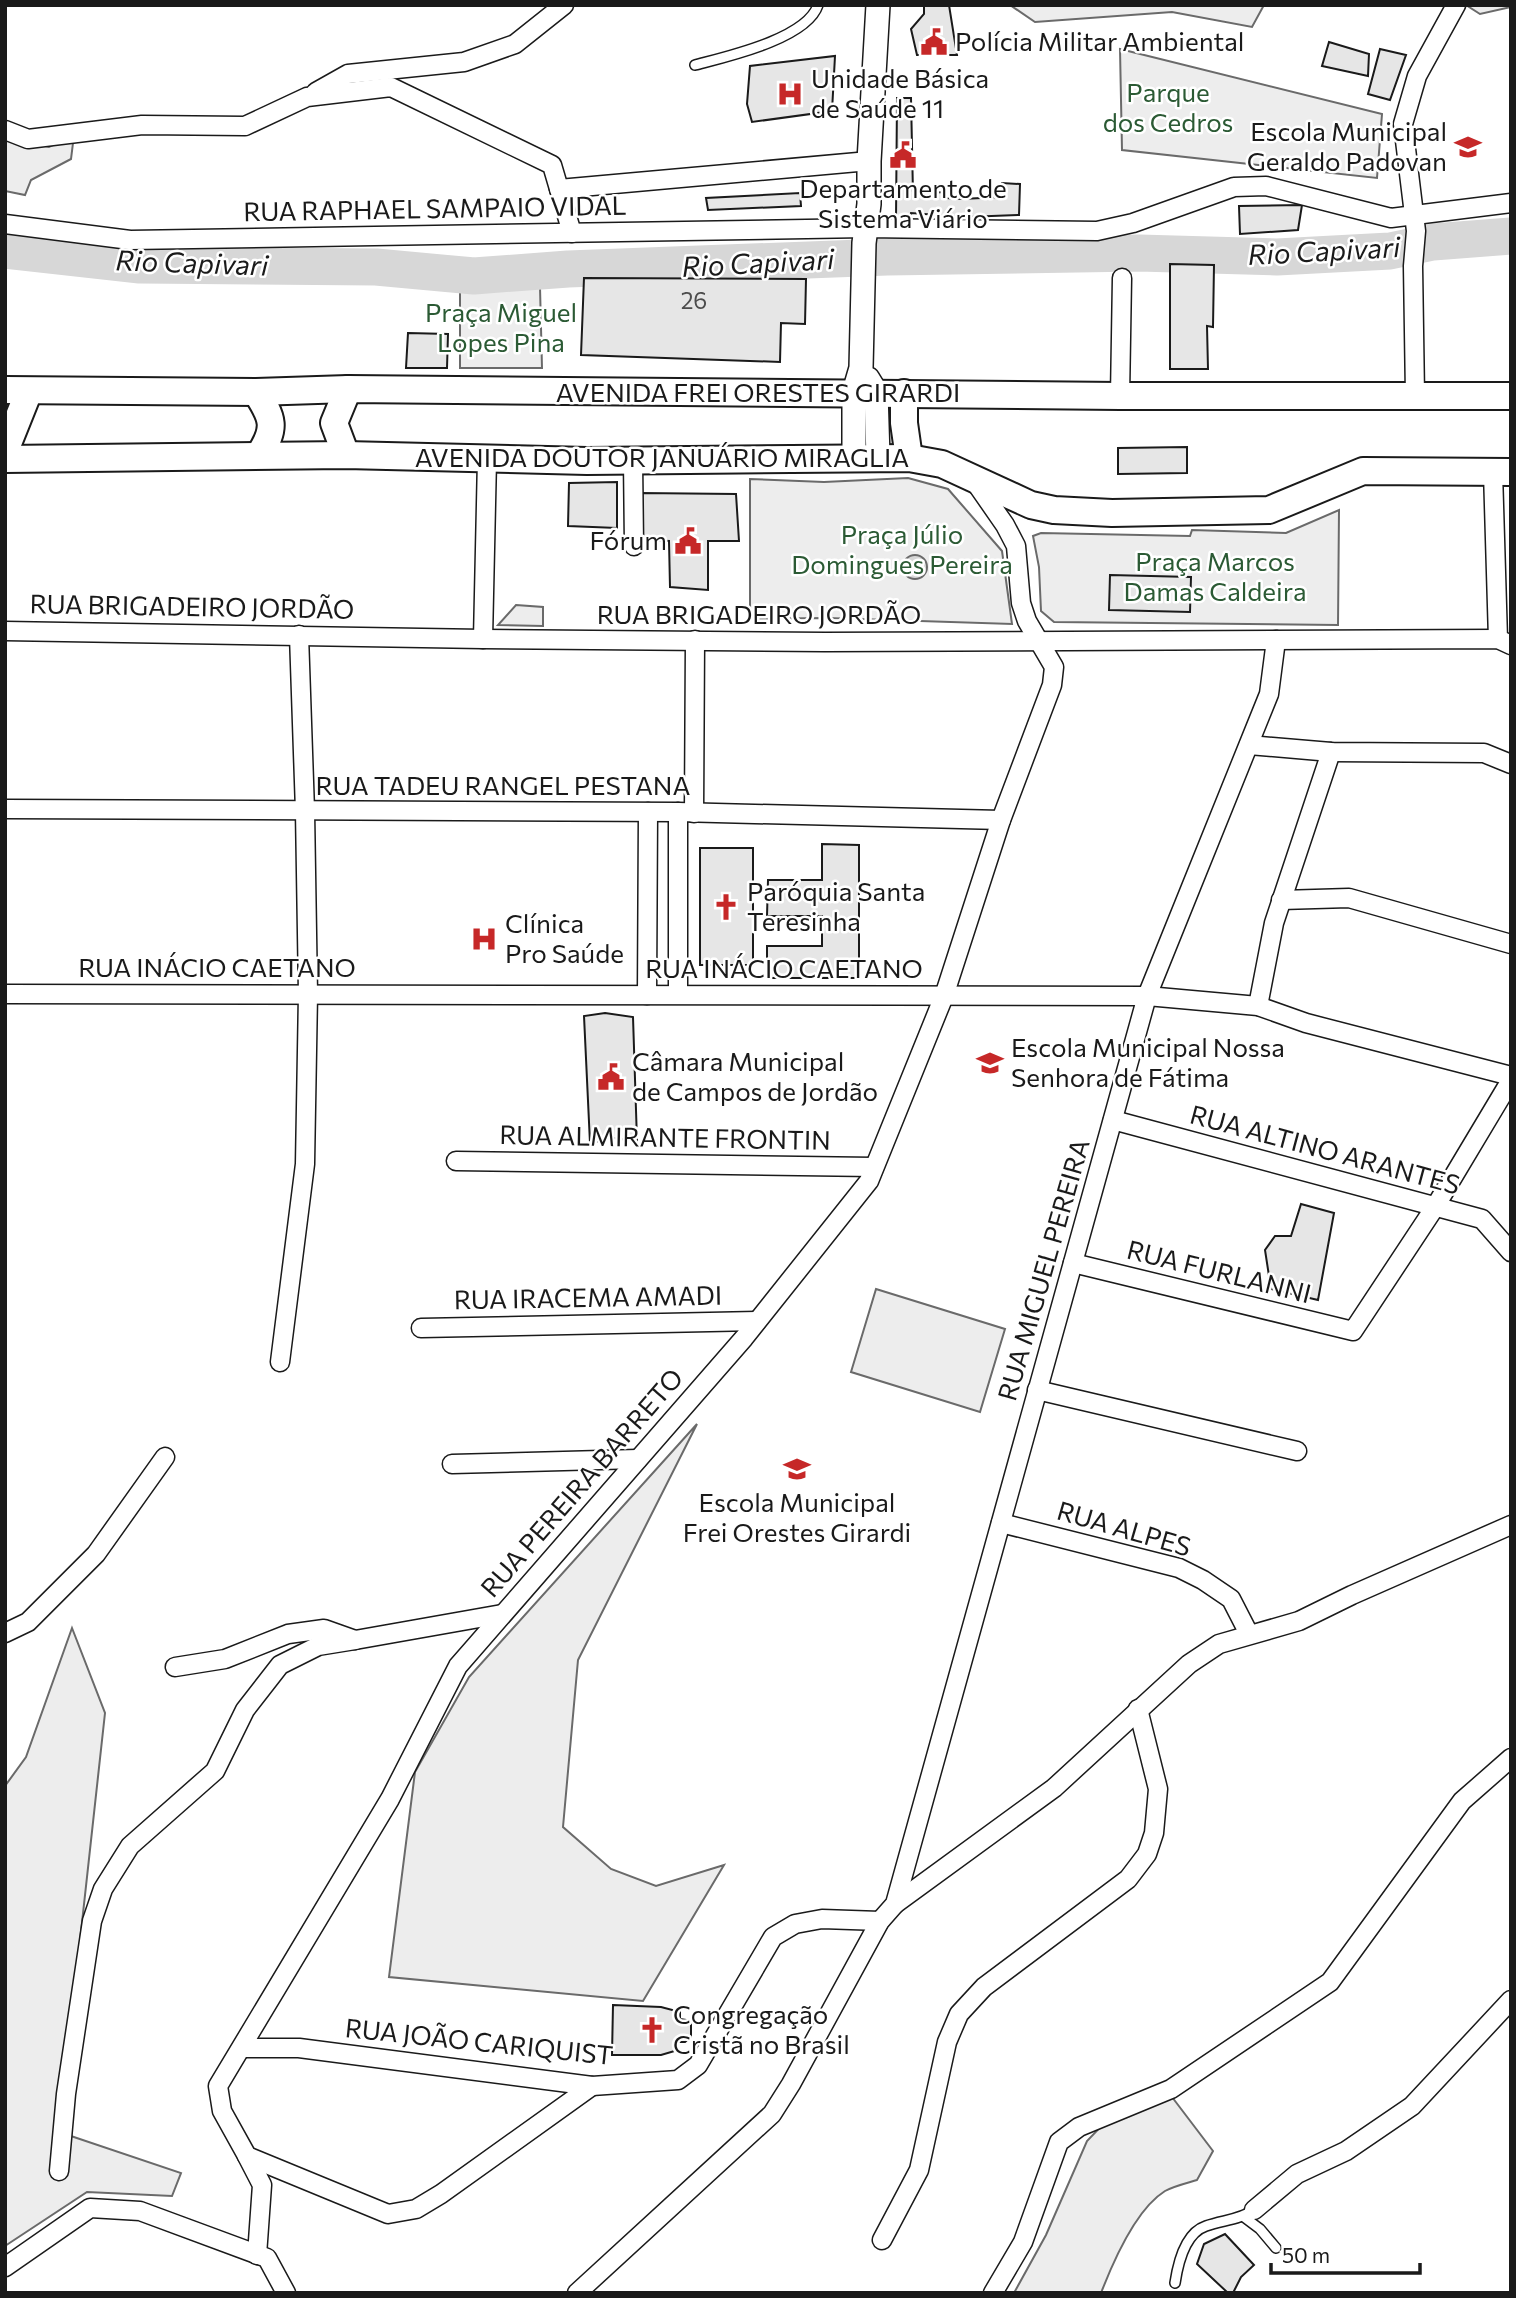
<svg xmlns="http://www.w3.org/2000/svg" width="1516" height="2298" font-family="Commissioner,sans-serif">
<rect width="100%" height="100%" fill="#fff"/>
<g fill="#ededed" stroke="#6a6a6a" stroke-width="2">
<polygon points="1010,5 1264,5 1252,27 1172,12 1035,22"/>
<polygon points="1466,5 1511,5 1511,7 1480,14"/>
<polygon points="1120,49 1382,114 1377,178 1122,150"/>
<polygon points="74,135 71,159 31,180 25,195 5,191 5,136 49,147"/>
<polygon points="540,287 542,368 460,368 460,288"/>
<polygon points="908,478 948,489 1002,551 1012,624 827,618 750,619 750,479 824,482"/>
<polygon points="1339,510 1338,625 1054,622 1041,611 1039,567 1033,536 1041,533 1190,536 1192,530 1286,533"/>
<polygon points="516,605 543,607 543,626 498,625"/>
<polygon points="876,1289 1005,1329 980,1412 851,1372"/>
<polygon points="697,1424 578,1660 563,1827 611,1869 656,1886 724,1865 643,2001 389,1977 415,1772 469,1677"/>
<polygon points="72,1628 105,1713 59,2132 181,2173 172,2196 87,2192 5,2246 5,1786 26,1757"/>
<path d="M1172,2097L1213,2151L1197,2180C1187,2183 1174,2186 1165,2191C1136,2209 1113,2262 1101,2293H1014L1046,2235L1087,2141L1109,2118Z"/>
</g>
<circle fill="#d7d7d7" stroke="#6a6a6a" stroke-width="2" cx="915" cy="567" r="12"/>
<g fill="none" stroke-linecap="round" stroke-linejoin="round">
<polyline stroke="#d7d7d7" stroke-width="37" points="5,250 140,265 376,267 474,276 568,269 887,257 1139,253 1277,257 1390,251 1433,242 1511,236"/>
</g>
<g fill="#e6e6e6" stroke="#1a1a1a" stroke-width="2">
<polygon points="924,5 949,5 957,55 917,55 911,29 924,14"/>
<polygon points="1329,42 1369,54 1368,76 1322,66"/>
<polygon points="1380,49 1406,55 1390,100 1368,94"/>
<polygon points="835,56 832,111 752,122 747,104 750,66"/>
<polygon points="897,98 911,98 913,194 945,192 946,198 962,199 1000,197 1002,183 1020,184 1019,215 965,217 911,213 909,220 896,219"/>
<polygon points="800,193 801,206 708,210 706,198"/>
<polygon points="1302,205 1298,230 1240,234 1239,206"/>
<polygon points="1170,264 1214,265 1213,327 1207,326 1208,369 1170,369"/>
<polygon points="584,278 806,279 805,324 781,323 780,362 581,355"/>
<polygon points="408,333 448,334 447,368 406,368"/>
<polygon points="1187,447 1187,473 1118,474 1118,448"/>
<polygon points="617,482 617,528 568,526 569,483"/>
<polygon points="640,493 736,494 739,541 708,541 708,590 670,587 669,541 637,539"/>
<polygon points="1110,575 1191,577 1190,612 1109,610"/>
<polygon points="822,844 859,845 859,978 767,978 767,946 822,946 822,916 767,916 768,880 822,880"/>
<rect x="700" y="848" width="53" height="117"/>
<polygon points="605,1013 633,1017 637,1141 612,1138 590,1143 584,1016"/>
<polygon points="1301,1204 1334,1213 1318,1300 1271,1289 1265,1250 1275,1236 1291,1236"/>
<polygon points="613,2005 661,2007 680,2012 680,2019 686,2020 691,2024 691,2037 685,2042 678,2042 678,2050 661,2055 612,2055"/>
<polygon points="1225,2234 1254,2265 1241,2277 1233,2293 1228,2293 1197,2264 1204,2244"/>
</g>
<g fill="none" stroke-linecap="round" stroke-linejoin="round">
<defs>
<g id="service">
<path d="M695,65C725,57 807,39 818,5"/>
<polyline points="1244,2217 1260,2229 1276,2248"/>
<path d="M1175,2283C1178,2263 1185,2233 1206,2226C1223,2220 1239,2220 1254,2210"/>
</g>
<g id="minor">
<polyline points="316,92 348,74 464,62 515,44 564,5"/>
<polyline points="5,130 28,139 142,125 245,126 307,97 391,87 552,165 572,233"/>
<polyline points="559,189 869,161"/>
<polyline points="5,224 130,240 866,228 1097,231 1133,223 1234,187 1266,186 1391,218 1511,203"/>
<polyline points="1120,396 1122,278"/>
<polyline points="1415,396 1413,266 1416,231 1403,124 1417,76 1456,5"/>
<polyline points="633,460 634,546"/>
<polyline points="1493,472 1498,639"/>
<polyline points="5,631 483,639 825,642 1498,639 1511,645"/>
<polyline points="483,639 487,459"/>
<polyline points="1249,745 1331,752 1484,753 1511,764"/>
<polyline points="5,809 678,812 1001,820"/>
<polyline points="694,813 695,640"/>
<polyline points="1281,900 1349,898 1511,944"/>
<polyline points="678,993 678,812"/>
<polyline points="5,994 1147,996 1258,1006 1306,1023 1511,1076"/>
<polyline points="647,995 648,812"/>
<polyline points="1258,1006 1274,923 1331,752"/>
<polyline points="1113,1120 1482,1219 1511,1252"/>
<polyline points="456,1161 874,1167"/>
<polyline points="1073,1263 1353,1331 1435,1207 1511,1080"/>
<polyline points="421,1328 757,1321"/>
<polyline points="280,1362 305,1164 308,994 305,811 299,635"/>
<polyline points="1037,1390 1297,1451"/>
<polyline points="452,1464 638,1459"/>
<polyline points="1001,1523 1179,1568 1203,1580 1231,1599 1249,1634"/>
<polyline points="5,1633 28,1622 96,1554 165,1457"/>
<polyline points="175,1667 225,1659 288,1634 324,1629 355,1640 502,1614"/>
<polyline points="895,1904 1054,1788 1189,1664 1219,1644 1299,1621 1352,1595 1511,1525"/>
<polyline points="242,2048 299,2048 592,2086 678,2080 698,2065 773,1937 795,1924 822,1919 880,1921"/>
<polyline points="592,2086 441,2194 416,2209 388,2214 247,2156 222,2111 218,2086 390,1799 458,1666 744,1338 869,1181 944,996 1001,820 1052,685 1054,667 1027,621 1021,603 1016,546 1005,525 973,479"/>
<polyline points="247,2156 262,2185 257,2255"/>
<polyline points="59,2171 66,2094 92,1921 103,1889 130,1846 215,1771 245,1710 280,1665 318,1646 355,1640"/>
<polyline points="1254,2210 1297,2174 1346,2151 1412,2106 1511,2000"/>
<polyline points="882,2240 919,2170 947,2042 959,2014 984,1987 1128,1879 1147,1854 1154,1833 1158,1789 1138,1709"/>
<polyline points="5,2267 90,2208 140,2211 267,2258 286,2293"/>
<polyline points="577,2293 772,2114 791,2084 880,1921 895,1904 1147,996 1269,694 1276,640"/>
<polyline points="993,2293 1023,2242 1059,2142 1079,2127 1171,2089 1330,1982 1462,1801 1511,1758"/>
</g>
<g id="tertiary">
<polyline points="868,379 876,392 878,457"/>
<polyline points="854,458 854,392 861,368 864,243 869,204 869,161 878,5"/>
</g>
<g id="secondary">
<polyline points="5,390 256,392 348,389 1120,396 1511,396"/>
<path d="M256,392C273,418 277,428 259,455"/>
<polyline points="904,393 904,423 909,458"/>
<polyline points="5,451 29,391"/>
<polyline points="346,455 334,423 348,389"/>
<polyline points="5,459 346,455 587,461 909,458 942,464 1031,505 1054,510 1112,513 1269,510 1363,471 1511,472"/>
</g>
</defs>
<use href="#service" stroke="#1a1a1a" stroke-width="12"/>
<use href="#minor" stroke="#1a1a1a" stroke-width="21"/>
<use href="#tertiary" stroke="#1a1a1a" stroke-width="26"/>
<use href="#secondary" stroke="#1a1a1a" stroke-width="30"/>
<use href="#service" stroke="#fff" stroke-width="9"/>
<use href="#minor" stroke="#fff" stroke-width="18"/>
<use href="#tertiary" stroke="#fff" stroke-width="23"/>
<use href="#secondary" stroke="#fff" stroke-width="26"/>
</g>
<defs>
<symbol id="civic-bare" viewBox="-9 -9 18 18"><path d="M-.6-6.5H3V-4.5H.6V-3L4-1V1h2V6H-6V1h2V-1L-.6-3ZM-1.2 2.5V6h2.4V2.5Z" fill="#c62828" stroke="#fff" stroke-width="2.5" paint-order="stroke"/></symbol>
<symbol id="hospital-bare" viewBox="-9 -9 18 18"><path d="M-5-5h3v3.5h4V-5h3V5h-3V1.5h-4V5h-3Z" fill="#c62828" stroke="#fff" stroke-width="2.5" paint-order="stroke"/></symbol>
<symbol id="school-bare" viewBox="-9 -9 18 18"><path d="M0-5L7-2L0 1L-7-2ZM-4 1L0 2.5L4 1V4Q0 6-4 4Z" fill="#c62828" stroke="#fff" stroke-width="2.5" paint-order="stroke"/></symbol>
<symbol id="church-bare" viewBox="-9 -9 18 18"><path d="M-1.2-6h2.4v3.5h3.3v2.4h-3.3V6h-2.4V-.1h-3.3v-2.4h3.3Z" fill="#c62828" stroke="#fff" stroke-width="2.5" paint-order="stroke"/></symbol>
</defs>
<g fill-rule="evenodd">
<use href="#civic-bare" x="915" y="23" width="38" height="38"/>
<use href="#hospital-bare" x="771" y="75" width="38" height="38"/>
<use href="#school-bare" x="1449" y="128" width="38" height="38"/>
<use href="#civic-bare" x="884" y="136" width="38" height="38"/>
<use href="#civic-bare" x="669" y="522" width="38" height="38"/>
<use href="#church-bare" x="707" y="888" width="38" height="38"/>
<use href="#hospital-bare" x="465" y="920" width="38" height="38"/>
<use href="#school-bare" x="971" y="1044" width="38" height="38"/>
<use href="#civic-bare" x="592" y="1058" width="38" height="38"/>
<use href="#school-bare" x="778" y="1450" width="38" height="38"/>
<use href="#church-bare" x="633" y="2011" width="38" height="38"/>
</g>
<g text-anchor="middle" stroke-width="5" stroke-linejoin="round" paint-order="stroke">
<g font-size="23" fill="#4d4d4d">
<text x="694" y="309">26</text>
</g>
<g font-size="26" fill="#1a1a1a" stroke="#fff" text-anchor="start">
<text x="955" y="51">Polícia Militar Ambiental</text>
<text x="811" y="88">Unidade Básica<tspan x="811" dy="30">de Saúde 11</tspan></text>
<text x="1447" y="141" text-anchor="end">Escola Municipal<tspan x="1447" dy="30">Geraldo Padovan</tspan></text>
<text x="903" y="198" text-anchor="middle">Departamento de<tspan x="903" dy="30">Sistema Viário</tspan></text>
<text x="667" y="550" text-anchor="end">Fórum</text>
<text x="747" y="901">Paróquia Santa<tspan x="747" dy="30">Teresinha</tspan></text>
<text x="505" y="933">Clínica<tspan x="505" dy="30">Pro Saúde</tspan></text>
<text x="1011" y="1057">Escola Municipal Nossa<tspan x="1011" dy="30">Senhora de Fátima</tspan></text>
<text x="632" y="1071">Câmara Municipal<tspan x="632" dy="30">de Campos de Jordão</tspan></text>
<text x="797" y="1512" text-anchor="middle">Escola Municipal<tspan x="797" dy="30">Frei Orestes Girardi</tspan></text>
<text x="673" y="2024">Congregação<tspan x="673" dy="30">Cristã no Brasil</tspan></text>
</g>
<g font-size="26" fill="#2b5a34" stroke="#fff">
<text x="1168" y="102">Parque<tspan x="1168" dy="30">dos Cedros</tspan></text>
<text x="501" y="322">Praça Miguel<tspan x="501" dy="30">Lopes Pina</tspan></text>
<text x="902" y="544">Praça Júlio<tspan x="902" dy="30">Domingues Pereira</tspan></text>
<text x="1215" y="571">Praça Marcos<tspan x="1215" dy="30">Damas Caldeira</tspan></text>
</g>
<g font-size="26" fill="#1a1a1a" stroke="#fff">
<text transform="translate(435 209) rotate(-1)" y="9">RUA RAPHAEL SAMPAIO VIDAL</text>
<text x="758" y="402">AVENIDA FREI ORESTES GIRARDI</text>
<text x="662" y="467">AVENIDA DOUTOR JANUÁRIO MIRAGLIA</text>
<text transform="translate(192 607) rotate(1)" y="9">RUA BRIGADEIRO JORDÃO</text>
<text x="759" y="624">RUA BRIGADEIRO JORDÃO</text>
<text x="503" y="795">RUA TADEU RANGEL PESTANA</text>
<text x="217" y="977">RUA INÁCIO CAETANO</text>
<text x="784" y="978">RUA INÁCIO CAETANO</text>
<text transform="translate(665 1138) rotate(1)" y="9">RUA ALMIRANTE FRONTIN</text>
<text transform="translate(1325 1150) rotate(15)" y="9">RUA ALTINO ARANTES</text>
<text transform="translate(1044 1270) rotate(-74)" y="9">RUA MIGUEL PEREIRA</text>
<text transform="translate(1219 1272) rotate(14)" y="9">RUA FURLANNI</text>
<text transform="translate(588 1298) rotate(-1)" y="9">RUA IRACEMA AMADI</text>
<text transform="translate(582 1483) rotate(-49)" y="9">RUA PEREIRA BARRETO</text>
<text transform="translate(1124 1529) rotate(16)" y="9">RUA ALPES</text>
<text transform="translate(479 2042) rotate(6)" y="9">RUA JOÃO CARIQUIST</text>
</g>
<g font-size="28" font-style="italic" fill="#1a1a1a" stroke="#fff">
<text transform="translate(1324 251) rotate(-3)" y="10">Rio Capivari</text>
<text transform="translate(192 263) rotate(2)" y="10">Rio Capivari</text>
<text transform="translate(758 263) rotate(-3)" y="10">Rio Capivari</text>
</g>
</g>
<rect width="1516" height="2298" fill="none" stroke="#1a1a1a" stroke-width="14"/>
<path d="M1271 2263v10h149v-10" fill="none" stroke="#1a1a1a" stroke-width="3.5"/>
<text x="1282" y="2263" font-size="21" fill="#1a1a1a" stroke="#ffffff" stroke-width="5" paint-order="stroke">50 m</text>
</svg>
